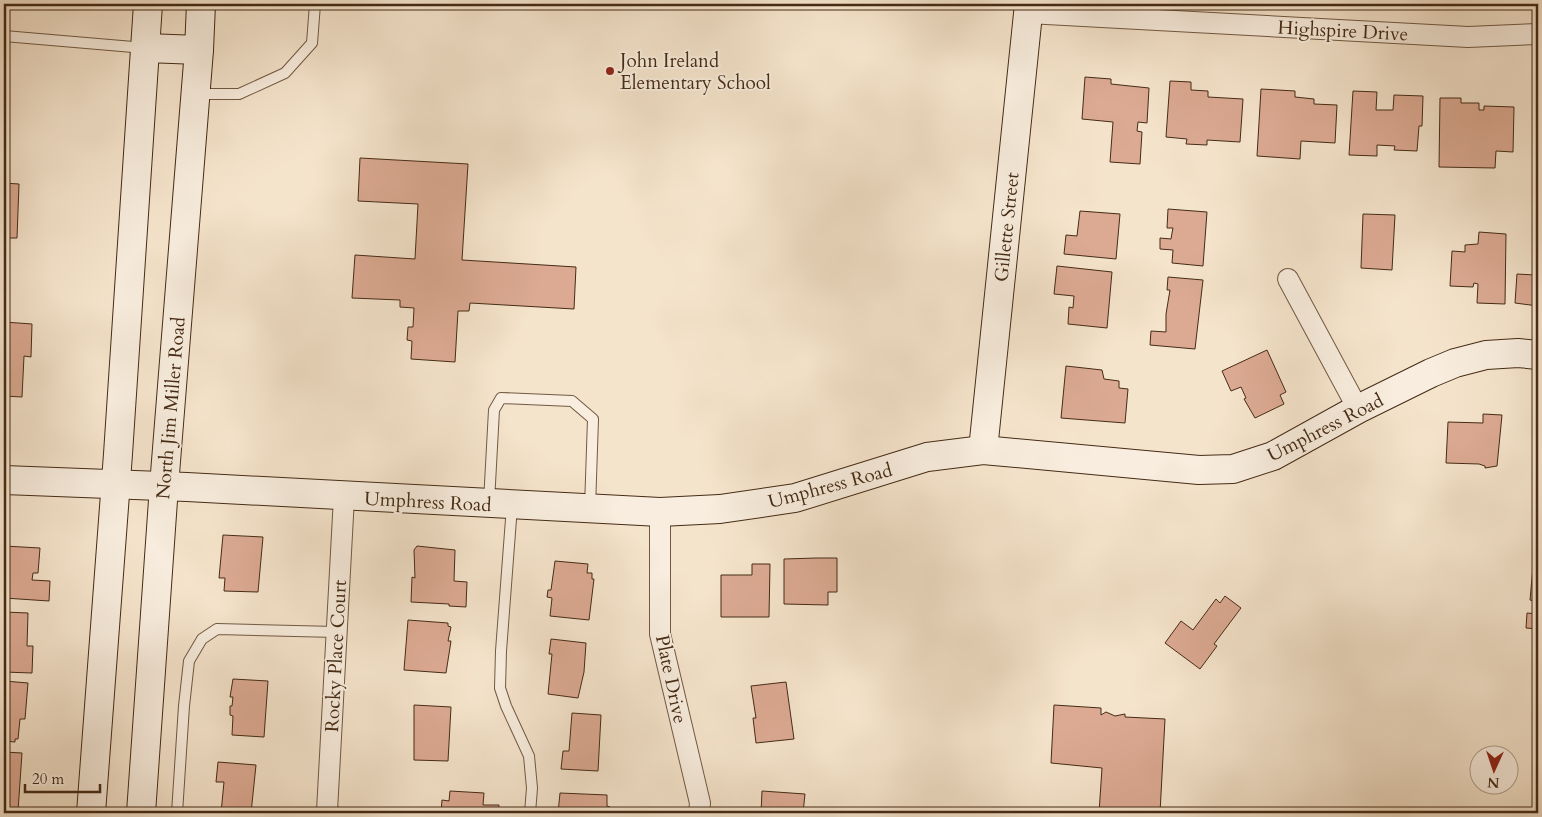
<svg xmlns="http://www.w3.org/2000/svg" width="1542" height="817" font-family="Cardo,serif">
<rect width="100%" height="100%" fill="#f5e4cc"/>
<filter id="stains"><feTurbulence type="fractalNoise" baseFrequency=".004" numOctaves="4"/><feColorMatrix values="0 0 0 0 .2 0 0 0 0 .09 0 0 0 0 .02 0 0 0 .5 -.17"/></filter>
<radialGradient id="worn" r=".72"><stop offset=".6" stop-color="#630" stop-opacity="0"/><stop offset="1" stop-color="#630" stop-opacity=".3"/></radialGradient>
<g fill="#dcaa93" stroke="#452b15">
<polygon points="1085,77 1111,79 1111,84 1149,88 1147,123 1138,122 1137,131 1142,132 1140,164 1110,162 1113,122 1082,119"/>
<polygon points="1170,81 1191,82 1191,90 1208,91 1208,97 1243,99 1240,142 1207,140 1207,145 1186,144 1187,139 1166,137"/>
<polygon points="1261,89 1295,91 1295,97 1314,99 1314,104 1337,105 1335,143 1301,141 1300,159 1257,156"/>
<polygon points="1353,91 1377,92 1376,110 1393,110 1394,95 1423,96 1422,126 1419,126 1417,151 1394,150 1395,146 1377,145 1377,156 1349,155"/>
<polygon points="1440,98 1461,98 1461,103 1479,103 1479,110 1484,110 1484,106 1514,107 1513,152 1496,151 1495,168 1439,167"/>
<polygon points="360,158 468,164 462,260 576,267 574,309 470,303 469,311 458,311 455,362 411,359 412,341 407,340 408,327 413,327 414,308 400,307 400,300 352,298 355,255 415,259 418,204 358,201"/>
<polygon points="4,183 19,184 17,238 4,238"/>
<polygon points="1168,209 1207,212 1203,266 1172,263 1173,250 1160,249 1160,238 1171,239 1172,233 1173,228 1167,228"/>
<polygon points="1080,211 1120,214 1116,259 1064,254 1066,235 1077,236"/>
<polygon points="1363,214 1395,215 1392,270 1361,268"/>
<polygon points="1479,232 1506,234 1505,304 1477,303 1478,284 1474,283 1473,287 1450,286 1452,251 1465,252 1465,245 1478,244"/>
<polygon points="1057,266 1112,272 1107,328 1068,324 1069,307 1073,308 1074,296 1054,294"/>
<polygon points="1536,271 1538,272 1538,306 1515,303 1517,274 1535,275"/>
<polygon points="1168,277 1203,280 1195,349 1150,345 1151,331 1166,332 1166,314 1170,290 1167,290"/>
<polygon points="4,322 32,324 31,357 24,356 22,397 4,396"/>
<polygon points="1267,350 1286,392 1280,395 1284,404 1255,418 1244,399 1246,398 1241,387 1231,391 1222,371"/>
<polygon points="1066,366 1102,370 1104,379 1119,381 1119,388 1128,389 1125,423 1061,418"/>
<polygon points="1483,414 1502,415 1497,466 1485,468 1485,466 1479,464 1446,463 1448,422 1483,423"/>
<polygon points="223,535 263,537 258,592 224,591 225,578 219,578"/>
<polygon points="1535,545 1538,545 1538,602 1530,600"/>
<polygon points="4,546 40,548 38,573 33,573 32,580 50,581 49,601 4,598"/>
<polygon points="417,546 455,550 454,581 467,582 466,607 449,606 449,604 411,602 412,577 415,578 414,550"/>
<polygon points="816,558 837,558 837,592 828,592 828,605 784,604 784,559"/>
<polygon points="555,561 588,564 587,573 592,573 592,579 594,579 589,620 550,616 552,598 547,597 548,590 551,590"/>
<polygon points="752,564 770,564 769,617 721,617 721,575 752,575"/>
<polygon points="1225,596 1241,608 1214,644 1217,646 1200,669 1165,643 1181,621 1193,630 1216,599 1220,603"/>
<polygon points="4,612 28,613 27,646 33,646 32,673 4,672"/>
<polygon points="1527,613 1538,614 1538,629 1526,628"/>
<polygon points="408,620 448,623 448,626 451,627 448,641 451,641 446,673 404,670"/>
<polygon points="551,639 586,643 584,672 578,698 548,694 552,654 549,654"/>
<polygon points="233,679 268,681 264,737 232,735 233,716 230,715 230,706 232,706 233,697 230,697"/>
<polygon points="4,681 28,683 25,719 20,719 18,739 15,739 15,742 4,741"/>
<polygon points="786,682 794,739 756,743 753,718 756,718 751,686"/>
<polygon points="414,705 451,707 448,761 414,760"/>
<polygon points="1054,705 1101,708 1101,715 1106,712 1115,716 1125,714 1125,717 1165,719 1160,813 1099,813 1102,768 1051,763"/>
<polygon points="572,713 601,715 598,771 561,769 563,751 569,751"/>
<polygon points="4,752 22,753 18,811 4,810"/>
<polygon points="218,762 256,765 251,813 221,813 224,782 216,782"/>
<polygon points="450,791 484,793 483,805 499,805 498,813 441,813 442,800 449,801"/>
<polygon points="762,791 805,794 803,813 761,813"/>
<polygon points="560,793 607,795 607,806 610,807 609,813 558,813"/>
</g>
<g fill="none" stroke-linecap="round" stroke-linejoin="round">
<defs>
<g id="lane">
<polyline points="4,36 145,48"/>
<polyline points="198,94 239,94 285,73 312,43 315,4"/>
<polyline points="489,502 494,410 501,398 572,401 593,419 590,508"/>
<polyline points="512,506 501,651 500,688 506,706 529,756 532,788 530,813"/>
<polyline points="177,813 184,706 189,661 202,639 217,629 336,632"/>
</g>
<g id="street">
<polyline points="1028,13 1468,37 1538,34"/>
<polyline points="1288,279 1358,409"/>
<polyline points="660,512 660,634 700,803 699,813"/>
<polyline points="330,813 327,811 344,497"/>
</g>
<g id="secondary">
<polyline points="146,48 199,50"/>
<polyline points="983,450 1029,4"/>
<polyline points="4,480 187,487 660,512 720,509 795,498 927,457 983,450 1199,470 1233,469 1273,456 1358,409 1431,373 1455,363 1486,355 1518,353 1538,355"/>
<polyline points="91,813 118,454 148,4"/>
<polyline points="141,813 164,486 199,50 201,4"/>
</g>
</defs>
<use href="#lane" stroke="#715943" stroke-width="12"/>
<use href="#street" stroke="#715943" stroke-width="22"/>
<use href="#secondary" stroke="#452b15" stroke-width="30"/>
<use href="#lane" stroke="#f8edde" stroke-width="10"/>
<use href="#street" stroke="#f8edde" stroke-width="20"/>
<use href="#secondary" stroke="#f8edde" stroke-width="28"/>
</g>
<circle fill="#8f2418" stroke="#f8edde" stroke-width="2" cx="610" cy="71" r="5"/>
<g text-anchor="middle" stroke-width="4" stroke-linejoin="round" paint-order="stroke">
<g font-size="19" fill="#452b15" stroke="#f8edde">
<text transform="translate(1343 30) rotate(3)" y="7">Highspire Drive</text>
<text transform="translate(1006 227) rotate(-84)" y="7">Gillette Street</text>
<text transform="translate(170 408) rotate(-85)" y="7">North Jim Miller Road</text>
<text transform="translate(1325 427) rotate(-27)" y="7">Umphress Road</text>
<text transform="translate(830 485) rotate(-15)" y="7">Umphress Road</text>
<text transform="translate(428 501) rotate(3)" y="7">Umphress Road</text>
<text transform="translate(335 656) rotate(-87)" y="7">Rocky Place Court</text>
<text transform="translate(672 679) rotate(78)" y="7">Plate Drive</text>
</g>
<g font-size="19" fill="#452b15" stroke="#f8edde" text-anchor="start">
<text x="620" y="67">John Ireland<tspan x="620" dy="22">Elementary School</tspan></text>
</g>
</g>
<rect width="1542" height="817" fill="none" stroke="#f5e4cc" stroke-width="20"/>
<rect x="5" y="5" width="1532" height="807" fill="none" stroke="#452b15" stroke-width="2.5"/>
<rect x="10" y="10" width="1522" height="797" fill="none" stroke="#452b15"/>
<g transform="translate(1494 770) rotate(183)"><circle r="24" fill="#f8edde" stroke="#b09f8e"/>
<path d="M0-4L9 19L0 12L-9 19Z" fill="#8f2418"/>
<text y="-8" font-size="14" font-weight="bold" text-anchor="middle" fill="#452b15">N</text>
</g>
<path d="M25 784v8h75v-8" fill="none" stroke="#452b15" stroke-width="2.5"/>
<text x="32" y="784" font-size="15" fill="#452b15" stroke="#f8edde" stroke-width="4" paint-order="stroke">20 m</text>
<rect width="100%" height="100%" filter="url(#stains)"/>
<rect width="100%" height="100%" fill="url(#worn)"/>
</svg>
